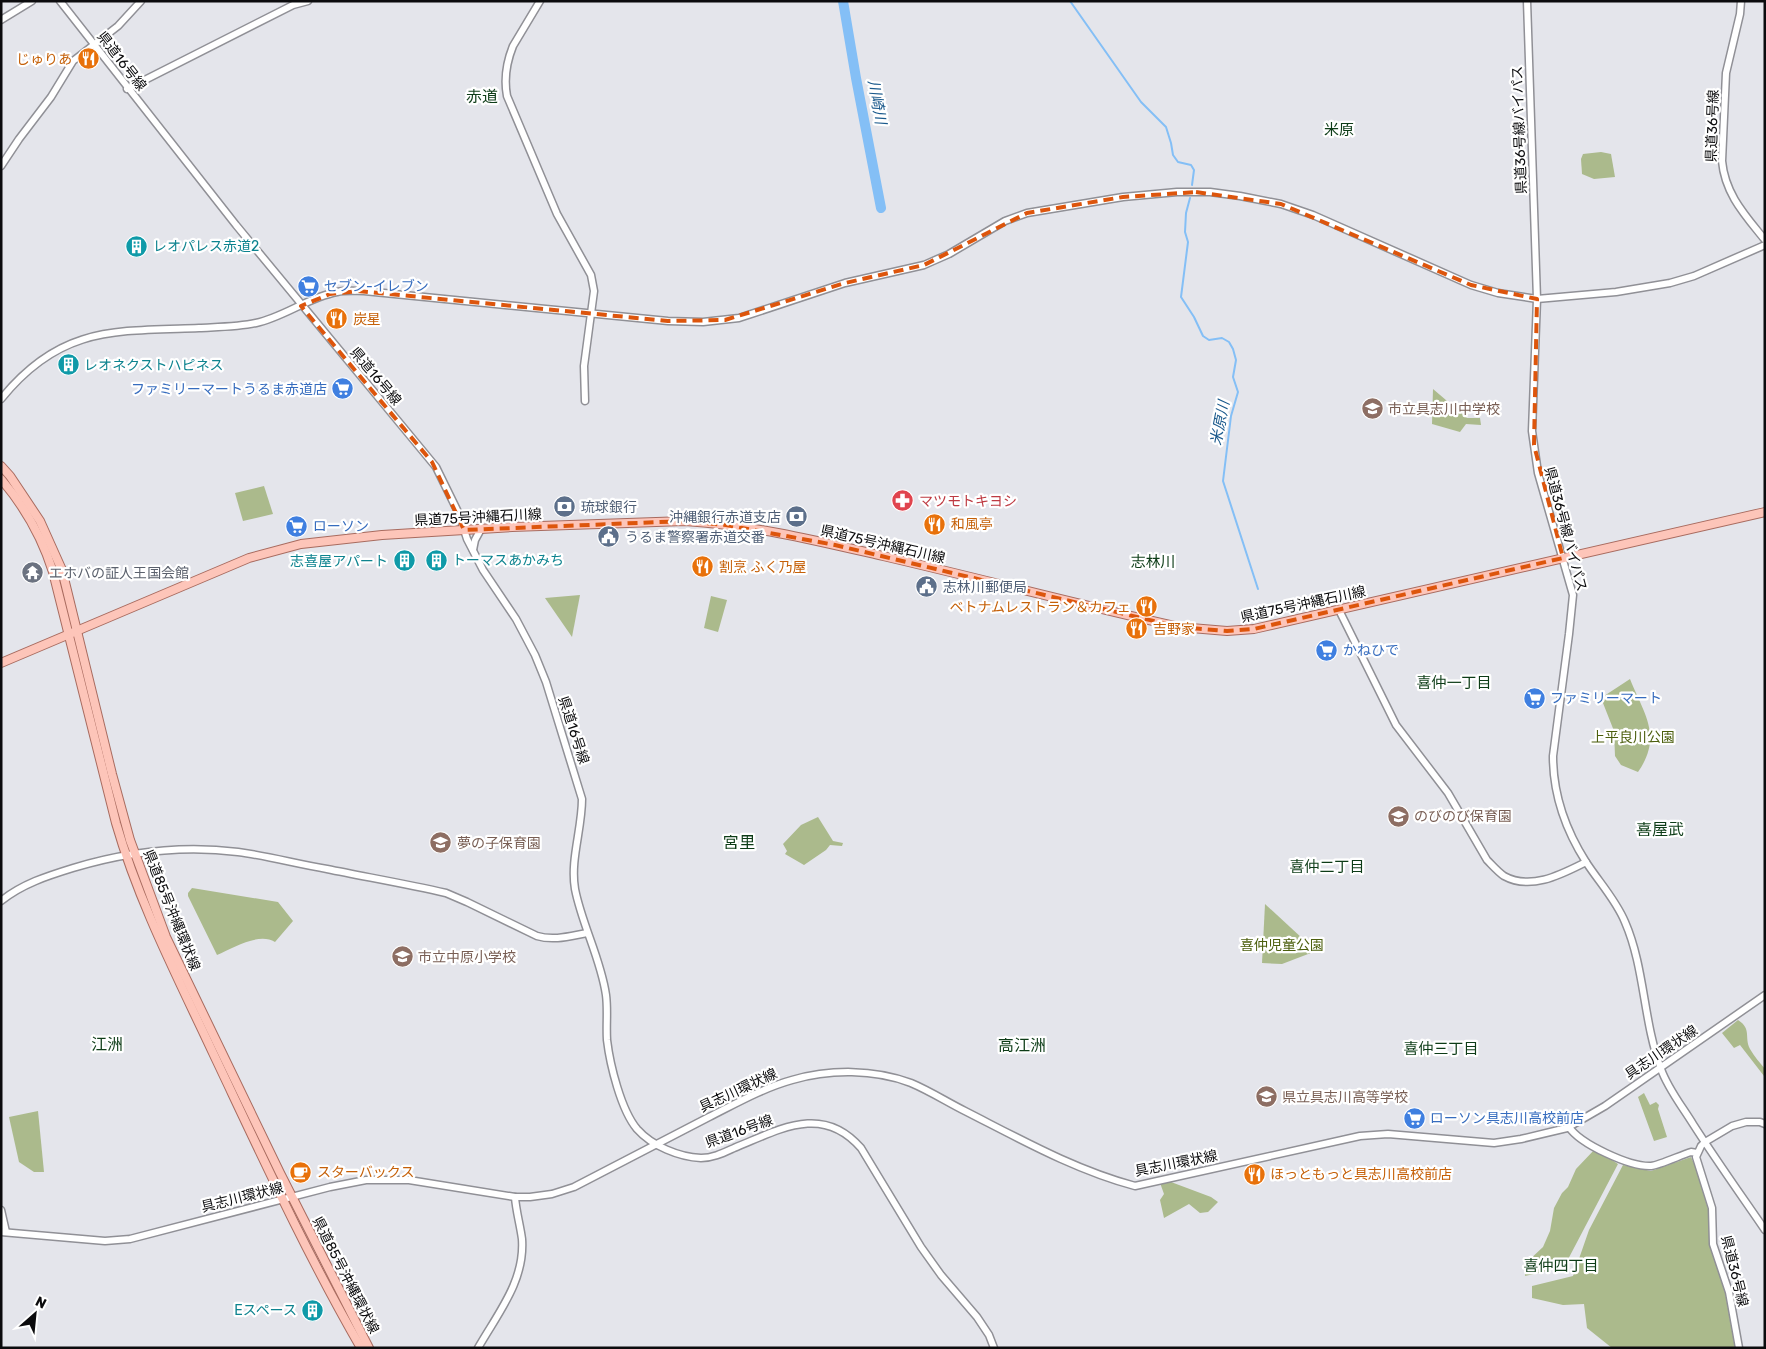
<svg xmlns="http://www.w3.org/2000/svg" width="1766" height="1349" font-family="Rubik,'Noto Sans JP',sans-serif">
<rect width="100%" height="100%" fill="#e4e5eb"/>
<g fill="#abba8c">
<polygon points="1601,152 1611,154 1615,177 1594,179 1582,174 1581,159 1583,154"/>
<polygon points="1433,389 1467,418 1480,418 1481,425 1466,424 1460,432 1432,424"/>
<polygon points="264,486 273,514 243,521 235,493"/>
<polygon points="580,595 572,637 545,598"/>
<polygon points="711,596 727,600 718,632 704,628"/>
<path d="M1630,679C1644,714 1663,736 1638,772L1621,765L1615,756L1614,731L1601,698Z"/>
<polygon points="818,817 833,841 843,843 842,846 830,845 826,850 804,865 785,854 787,851 783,844 801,825"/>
<path d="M192,888L278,902L293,921L275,942C259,932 233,948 217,955L188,896V893Z"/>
<polygon points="1265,904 1316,951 1282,964 1262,963"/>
<path d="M1738,1020C1752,1029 1744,1037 1750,1049C1754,1056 1760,1063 1765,1069L1764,1076L1740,1045L1734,1048L1722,1033Z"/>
<polygon points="1644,1093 1650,1105 1656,1102 1659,1105 1658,1109 1667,1137 1654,1141 1638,1097"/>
<polygon points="38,1111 44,1172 34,1172 19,1162 9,1117"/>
<polygon points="1595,1149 1618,1164 1564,1267 1525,1276 1527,1262 1543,1247 1550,1231 1554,1208 1562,1193 1568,1187 1576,1169"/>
<polygon points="1691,1157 1696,1168 1708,1209 1710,1244 1725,1292 1735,1348 1612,1348 1587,1328 1584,1304 1563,1305 1532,1298 1532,1286 1573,1276 1589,1230 1623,1165 1651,1171"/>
<polygon points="1163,1179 1211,1197 1218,1202 1208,1212 1200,1213 1189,1204 1164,1218 1160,1200 1164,1194 1159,1180"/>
</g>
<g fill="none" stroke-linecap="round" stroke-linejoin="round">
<g stroke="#84bff6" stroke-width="2">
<polyline points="1070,1 1141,102 1166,127 1171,143 1173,155 1178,162 1191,165 1194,170 1192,185"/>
<polyline points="1190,198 1186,213 1185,232 1188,242 1181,297 1194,317 1203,336 1209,340 1222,338 1229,342 1233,349 1236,360 1233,377 1238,392 1231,416 1223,481 1258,589"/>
</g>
<polyline stroke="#84bff6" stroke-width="10" points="843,1 856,78 881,208"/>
<defs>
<g id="secondary">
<path d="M60,1L236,225L436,467L459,514L467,539L483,570L516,619L535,655L546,682L582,799C582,829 570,860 575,889C582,925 601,959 606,995C608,1010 606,1025 607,1040C610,1065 621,1110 637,1129C652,1146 679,1157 701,1158C713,1158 723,1153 734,1148C779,1130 822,1103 861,1148L921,1247L941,1275L977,1317L989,1335L994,1348"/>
<path d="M540,1L513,46C507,61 504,80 507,96L557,214L591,275L594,291L584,366L585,401"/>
<path d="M1527,1L1537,299L1532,431L1538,473L1573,595L1569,634L1553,756C1553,795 1565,829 1586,862C1599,882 1616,900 1625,922C1645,968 1643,1021 1661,1069C1668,1089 1682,1106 1693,1124C1716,1160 1741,1195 1765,1230"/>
<path d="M1741,1L1740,14L1726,73L1722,161C1725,194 1745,215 1765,240"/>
<polyline points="1,20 32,1"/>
<polyline points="127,89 293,5 308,1"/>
<polyline points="1,166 19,139 51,97 73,61 118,26 141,1"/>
<path d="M1,399C60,326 114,331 199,328C218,327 238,327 256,323C284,317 309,297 337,292C346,290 355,291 364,291L668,321L703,322L739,318L845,283L924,265L949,254L1005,221L1027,213L1123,197L1177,192H1210L1240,196L1281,204L1313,215L1471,285L1498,293L1537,299L1616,292L1670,283L1694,276L1765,245"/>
<polyline points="473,550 475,540 481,529"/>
<path d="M1339,610L1396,725L1448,793L1487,860C1492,865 1498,872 1504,876C1531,891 1562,874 1586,862"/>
<path d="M1,901C22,884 47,876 73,868C126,852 182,845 238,852C268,856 297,864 327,869C366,877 407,884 446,893L467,902L537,936C554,941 570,936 587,933"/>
<path d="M1569,1127C1580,1144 1630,1167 1651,1166C1660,1165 1681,1155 1691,1152L1697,1153"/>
<polyline points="1,1210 6,1232"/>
<path d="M1,1232L105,1241L130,1239L330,1187L366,1180H409L515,1197H530L552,1194L574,1187C619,1164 664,1140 709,1117C735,1104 763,1088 792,1080C830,1069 874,1069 911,1083C930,1091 947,1102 965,1111C1020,1139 1075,1170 1135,1186L1360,1136L1388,1134L1494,1143L1521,1139L1567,1128L1605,1106L1765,995"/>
<path d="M478,1348C498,1313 525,1281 522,1239C520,1224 516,1211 515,1197"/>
<polyline points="1739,1348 1729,1292 1713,1244 1712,1208 1696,1157 1701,1146 1705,1142 1732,1126 1746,1122 1760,1122 1765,1124"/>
</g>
<g id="primary">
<polyline points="1,466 10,476 40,521 62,570 112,774 130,840 166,937 280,1173 369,1348"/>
<path d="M1,479C25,507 42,537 53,572L116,823C139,903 178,978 213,1053C260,1152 306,1253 361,1348"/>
<path d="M1,663L249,558L301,544L382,535L512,527L685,521C753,525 818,541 883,556C982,579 1080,605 1179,627L1227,631L1254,629L1765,512"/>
</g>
</defs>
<use href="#secondary" stroke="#909096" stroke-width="9"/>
<use href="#primary" stroke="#a86b5f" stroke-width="10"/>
<use href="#secondary" stroke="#fff" stroke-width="6"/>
<use href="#primary" stroke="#fdc5b9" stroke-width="8"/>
</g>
<path fill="none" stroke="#dd550c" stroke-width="4" stroke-dasharray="10 6" stroke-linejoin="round" d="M1196,192L1281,204L1471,285L1537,299L1534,445L1563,558L1254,629L1227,631L1179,627L835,545L726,525L685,521L464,530L432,462L301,306L330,294L358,291L668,321L725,320L845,283L924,265L1027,213L1123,197Z"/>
<defs>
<symbol id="restaurant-disc" viewBox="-11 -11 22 22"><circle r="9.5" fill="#e8710a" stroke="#fff"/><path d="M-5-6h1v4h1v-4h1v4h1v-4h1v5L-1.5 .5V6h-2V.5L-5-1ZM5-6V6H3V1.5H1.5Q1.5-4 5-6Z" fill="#fff"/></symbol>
<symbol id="building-disc" viewBox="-11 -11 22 22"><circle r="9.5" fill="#0f9aa8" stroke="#fff"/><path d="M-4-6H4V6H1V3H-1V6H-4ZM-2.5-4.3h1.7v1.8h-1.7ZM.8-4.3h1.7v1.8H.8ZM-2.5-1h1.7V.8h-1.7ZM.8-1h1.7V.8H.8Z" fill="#fff"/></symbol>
<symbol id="supermarket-disc" viewBox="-11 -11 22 22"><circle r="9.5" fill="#3f7fe0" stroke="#fff"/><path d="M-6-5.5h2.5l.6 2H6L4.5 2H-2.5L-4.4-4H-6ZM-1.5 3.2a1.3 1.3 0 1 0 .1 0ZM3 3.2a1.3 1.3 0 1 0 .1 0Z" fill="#fff"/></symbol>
<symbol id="school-disc" viewBox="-11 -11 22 22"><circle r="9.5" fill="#8d6e63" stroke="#fff"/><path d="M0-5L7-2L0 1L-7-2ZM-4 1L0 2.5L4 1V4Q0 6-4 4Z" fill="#fff"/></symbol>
<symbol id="pharmacy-disc" viewBox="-11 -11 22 22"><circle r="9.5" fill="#e0444e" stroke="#fff"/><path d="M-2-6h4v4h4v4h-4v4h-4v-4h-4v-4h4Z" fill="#fff"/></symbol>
<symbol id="bank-disc" viewBox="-11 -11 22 22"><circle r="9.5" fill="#5c6f8a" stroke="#fff"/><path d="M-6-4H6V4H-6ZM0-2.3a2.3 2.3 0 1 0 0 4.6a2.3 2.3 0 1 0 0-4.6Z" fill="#fff"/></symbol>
<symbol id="civic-disc" viewBox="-11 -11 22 22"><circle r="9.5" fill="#5c6f8a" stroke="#fff"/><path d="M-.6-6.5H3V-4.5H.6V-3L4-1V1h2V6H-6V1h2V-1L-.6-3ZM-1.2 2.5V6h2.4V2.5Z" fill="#fff"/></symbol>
<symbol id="temple-disc" viewBox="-11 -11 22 22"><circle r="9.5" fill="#6b7280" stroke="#fff"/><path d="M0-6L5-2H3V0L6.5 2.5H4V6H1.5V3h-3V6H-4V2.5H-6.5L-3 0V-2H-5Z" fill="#fff"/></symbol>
<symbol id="cafe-disc" viewBox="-11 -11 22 22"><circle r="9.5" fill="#e8710a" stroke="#fff"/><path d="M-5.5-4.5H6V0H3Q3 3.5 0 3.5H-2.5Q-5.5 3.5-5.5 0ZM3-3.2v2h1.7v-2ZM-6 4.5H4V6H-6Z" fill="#fff"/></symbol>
</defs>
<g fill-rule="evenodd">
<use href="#restaurant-disc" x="76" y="46" width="25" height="25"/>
<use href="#building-disc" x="124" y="234" width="25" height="25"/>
<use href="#supermarket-disc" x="296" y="274" width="25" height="25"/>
<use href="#restaurant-disc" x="324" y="306" width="25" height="25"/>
<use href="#building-disc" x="56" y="352" width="25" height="25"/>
<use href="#supermarket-disc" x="330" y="376" width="25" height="25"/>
<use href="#school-disc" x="1360" y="396" width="25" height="25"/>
<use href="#pharmacy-disc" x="890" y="488" width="25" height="25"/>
<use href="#bank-disc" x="552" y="494" width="25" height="25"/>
<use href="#bank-disc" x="784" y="504" width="25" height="25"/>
<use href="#restaurant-disc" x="922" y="512" width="25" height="25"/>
<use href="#supermarket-disc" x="284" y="514" width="25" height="25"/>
<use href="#civic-disc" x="596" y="524" width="25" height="25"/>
<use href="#building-disc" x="424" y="548" width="25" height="25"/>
<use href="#building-disc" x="392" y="548" width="25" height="25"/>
<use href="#restaurant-disc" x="690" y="554" width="25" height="25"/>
<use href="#temple-disc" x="20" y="560" width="25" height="25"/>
<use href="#civic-disc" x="914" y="574" width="25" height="25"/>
<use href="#restaurant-disc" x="1134" y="594" width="25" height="25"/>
<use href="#restaurant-disc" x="1124" y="616" width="25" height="25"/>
<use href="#supermarket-disc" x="1314" y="638" width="25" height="25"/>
<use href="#supermarket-disc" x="1522" y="686" width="25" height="25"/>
<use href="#school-disc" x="1386" y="804" width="25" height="25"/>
<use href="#school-disc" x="428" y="830" width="25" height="25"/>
<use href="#school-disc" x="390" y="944" width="25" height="25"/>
<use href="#school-disc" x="1254" y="1084" width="25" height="25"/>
<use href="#supermarket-disc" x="1402" y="1106" width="25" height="25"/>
<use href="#cafe-disc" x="288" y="1160" width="25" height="25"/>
<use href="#restaurant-disc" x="1242" y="1162" width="25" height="25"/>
<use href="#building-disc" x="300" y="1298" width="25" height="25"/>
</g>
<g text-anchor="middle" stroke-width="4.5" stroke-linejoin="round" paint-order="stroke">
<g font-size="14" fill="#c56008" stroke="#fff" text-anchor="start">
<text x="72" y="64" text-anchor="end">じゅりあ</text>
<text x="353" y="324">炭星</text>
<text x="951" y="529">和風亭</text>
<text x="719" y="572">割烹 ふく乃屋</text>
<text x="1131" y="612" text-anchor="end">ベトナムレストラン＆カフェ</text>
<text x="1153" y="634">吉野家</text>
<text x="317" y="1177">スターバックス</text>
<text x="1270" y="1179">ほっともっと具志川高校前店</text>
</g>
<g font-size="14" fill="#0b0b0d" stroke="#fff">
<text transform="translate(122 61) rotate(52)" y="5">県道16号線</text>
<text transform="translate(1712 126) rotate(-88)" y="5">県道36号線</text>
<text transform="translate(1519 130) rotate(-92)" y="5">県道36号線バイパス</text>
<text transform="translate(376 376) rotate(50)" y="5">県道16号線</text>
<text transform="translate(478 517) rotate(-3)" y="5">県道75号沖縄石川線</text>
<text transform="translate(1566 529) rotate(75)" y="5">県道36号線バイパス</text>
<text transform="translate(883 544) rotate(13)" y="5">県道75号沖縄石川線</text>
<text transform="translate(1303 604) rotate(-12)" y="5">県道75号沖縄石川線</text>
<text transform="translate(574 730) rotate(72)" y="5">県道16号線</text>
<text transform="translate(172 910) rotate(68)" y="5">県道85号沖縄環状線</text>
<text transform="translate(1661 1052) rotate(-34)" y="5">具志川環状線</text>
<text transform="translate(738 1090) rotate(-25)" y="5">具志川環状線</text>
<text transform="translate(739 1131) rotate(-20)" y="5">県道16号線</text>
<text transform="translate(1176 1163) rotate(-11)" y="5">具志川環状線</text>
<text transform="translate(242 1197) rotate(-14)" y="5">具志川環状線</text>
<text transform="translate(1735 1271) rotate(76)" y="5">県道36号線</text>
<text transform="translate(346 1275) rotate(63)" y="5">県道85号沖縄環状線</text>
</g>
<g font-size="14" fill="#0d838f" stroke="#fff" text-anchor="start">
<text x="153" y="251">レオパレス赤道2</text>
<text x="84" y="370">レオネクストハピネス</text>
<text x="452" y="565">トーマスあかみち</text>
<text x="388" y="566" text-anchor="end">志喜屋アパート</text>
<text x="297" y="1315" text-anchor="end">Eスペース</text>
</g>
<g font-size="14" fill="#366cbe" stroke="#fff" text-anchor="start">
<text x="324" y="291">セブン-イレブン</text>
<text x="327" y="394" text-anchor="end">ファミリーマートうるま赤道店</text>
<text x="313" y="531">ローソン</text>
<text x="1343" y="655">かねひで</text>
<text x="1550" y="703">ファミリーマート</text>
<text x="1430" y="1123">ローソン具志川高校前店</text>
</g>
<g font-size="14" fill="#785e54" stroke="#fff" text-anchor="start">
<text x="1388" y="414">市立具志川中学校</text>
<text x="1414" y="821">のびのび保育園</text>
<text x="457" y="848">夢の子保育園</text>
<text x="418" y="962">市立中原小学校</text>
<text x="1282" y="1102">県立具志川高等学校</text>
</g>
<g font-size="14" fill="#be3a42" stroke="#fff" text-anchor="start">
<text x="919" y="506">マツモトキヨシ</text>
</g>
<g font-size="14" fill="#4e5e75" stroke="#fff" text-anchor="start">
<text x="581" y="512">琉球銀行</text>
<text x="781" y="522" text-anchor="end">沖縄銀行赤道支店</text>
<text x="625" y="542">うるま警察署赤道交番</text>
<text x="943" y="592">志林川郵便局</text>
</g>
<g font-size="14" fill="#5b616d" stroke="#fff" text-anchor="start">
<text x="49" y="578">エホバの証人王国会館</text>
</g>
<g font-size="14" fill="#4c5f0e" stroke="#fff">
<text x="1633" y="742">上平良川公園</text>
<text x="1282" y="950">喜仲児童公園</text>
</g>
<g font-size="15" font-style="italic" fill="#1a598c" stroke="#fff">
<text transform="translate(877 102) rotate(80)" y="5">川崎川</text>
<text transform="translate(1220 423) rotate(-79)" y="5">米原川</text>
</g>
<g font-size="15" fill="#0d3c17" stroke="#fff">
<text x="1339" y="135">米原</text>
<text x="1153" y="567">志林川</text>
<text x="1454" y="688">喜仲一丁目</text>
<text x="1327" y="872">喜仲二丁目</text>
<text x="1441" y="1054">喜仲三丁目</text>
<text x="1561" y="1271">喜仲四丁目</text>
</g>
<g font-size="16" fill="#0d3c17" stroke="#fff">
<text x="482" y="102">赤道</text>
<text x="1660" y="835">喜屋武</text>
<text x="739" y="848">宮里</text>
<text x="107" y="1050">江洲</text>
<text x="1022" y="1051">高江洲</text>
</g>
</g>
<rect width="1766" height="1349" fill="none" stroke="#0b0b0d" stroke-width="5"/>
<g transform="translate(35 1314) rotate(27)" stroke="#ffffff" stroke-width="4" paint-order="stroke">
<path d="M0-4L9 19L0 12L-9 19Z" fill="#0b0b0d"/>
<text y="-8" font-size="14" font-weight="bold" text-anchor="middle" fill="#0b0b0d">N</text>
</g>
</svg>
